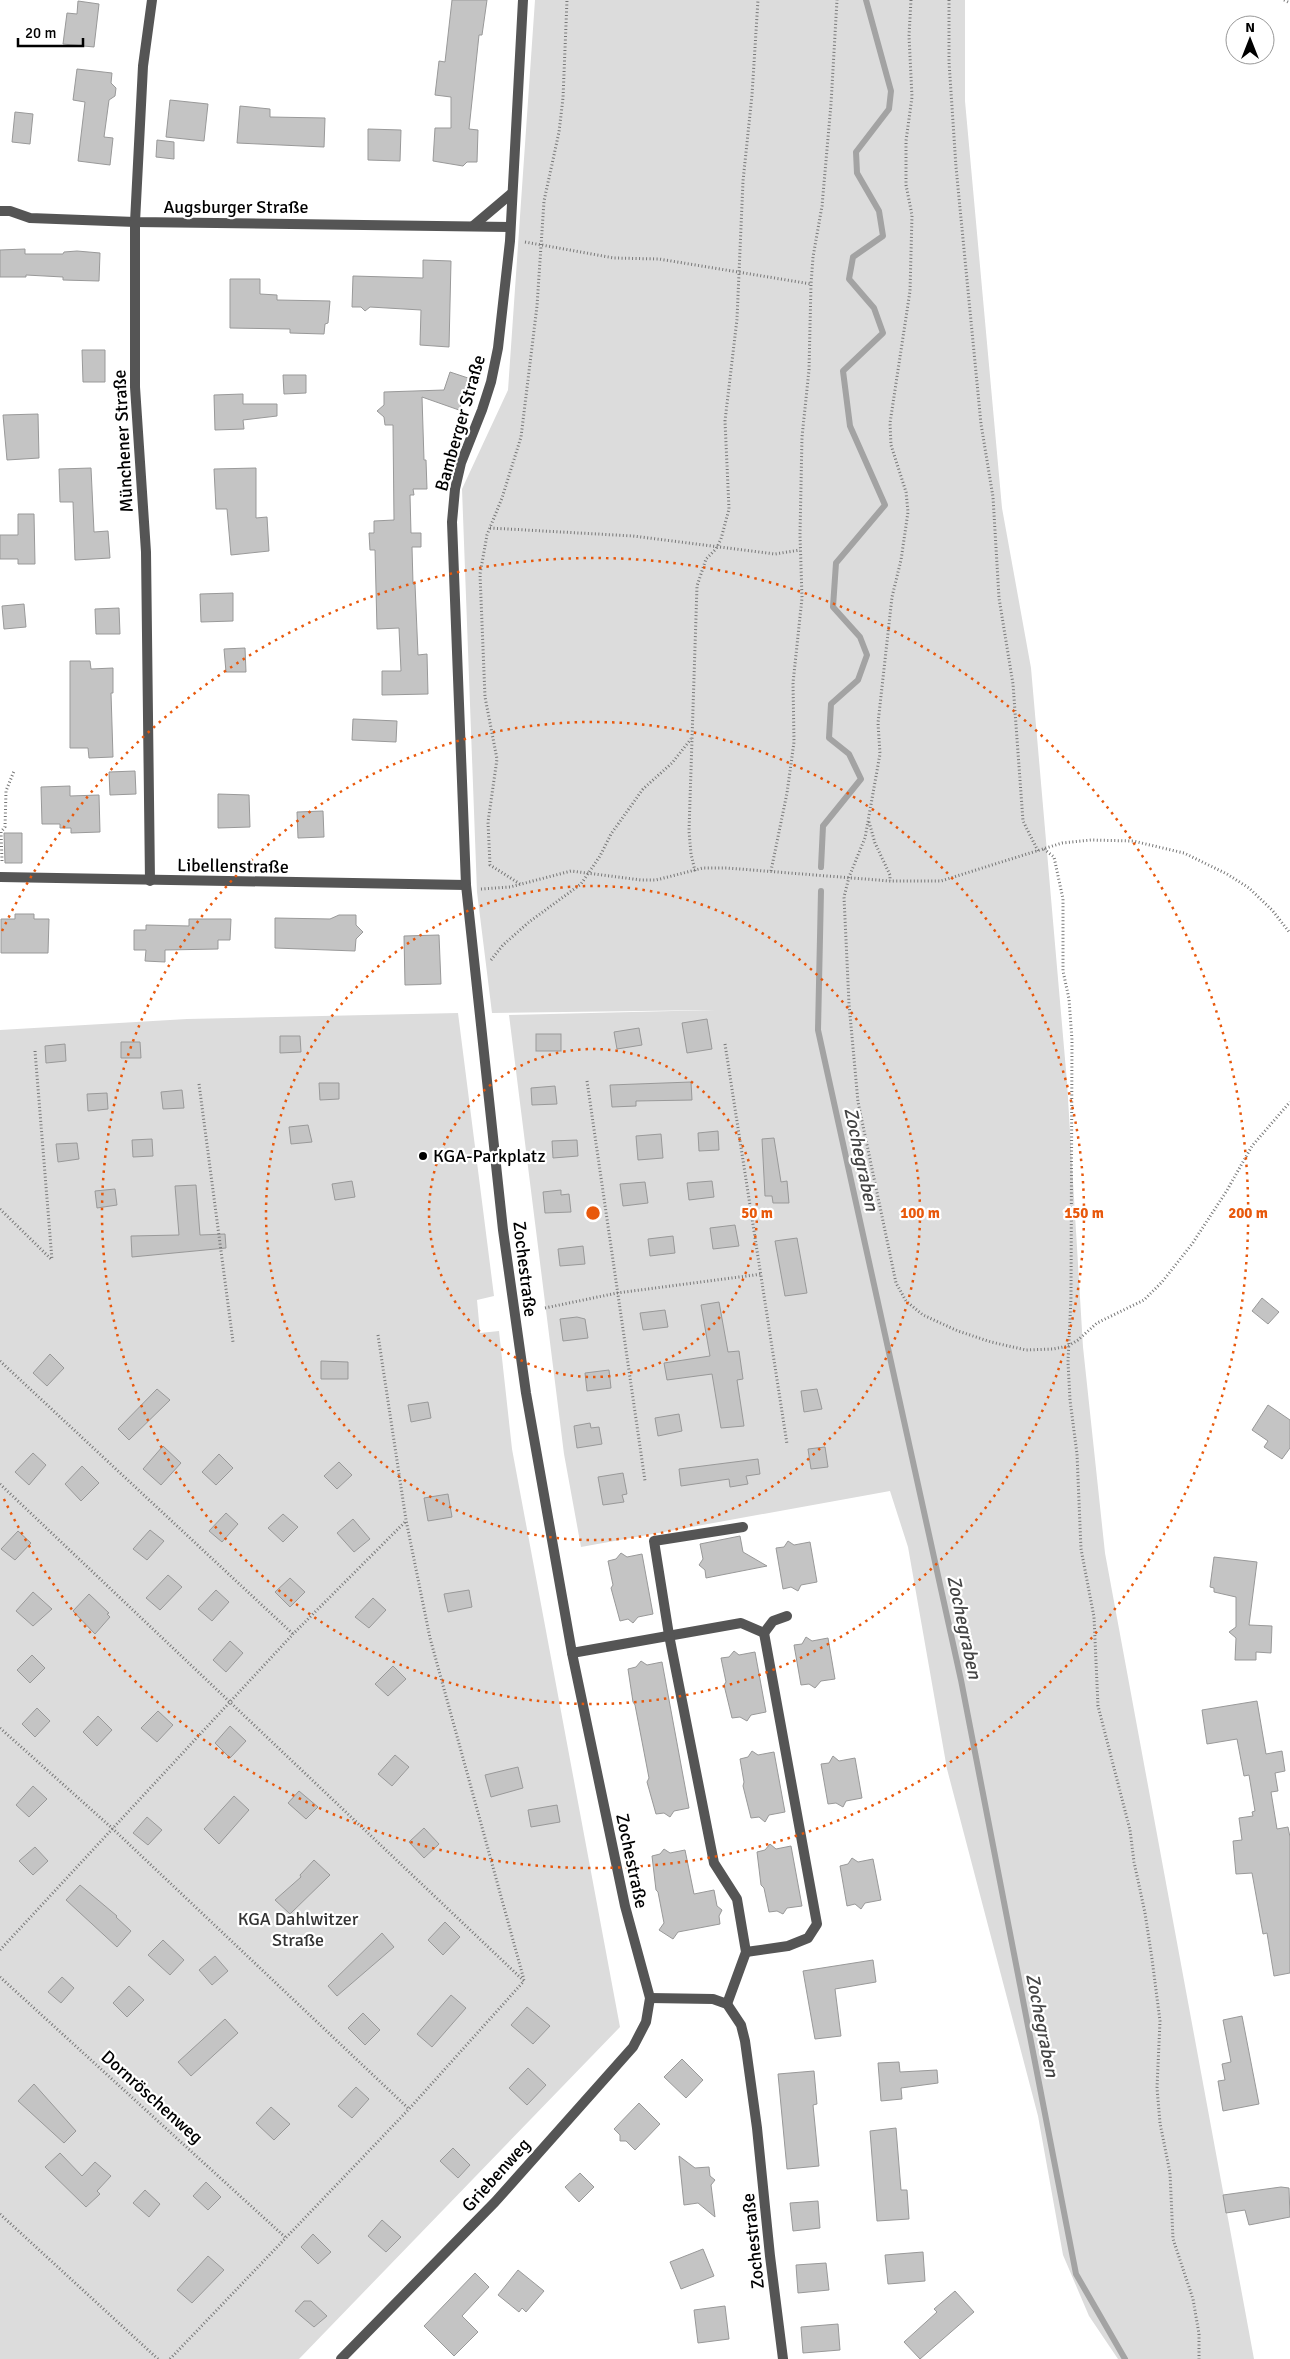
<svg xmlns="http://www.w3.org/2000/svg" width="1290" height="2359" font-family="Signika,sans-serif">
<rect width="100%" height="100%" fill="#fff"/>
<g fill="#dcdcdc">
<polygon points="535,0 965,0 965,101 1002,508 1031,668 1067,1082 1083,1347 1105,1553 1254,2359 1118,2359 1089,2316 1063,2255 1038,2116 947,1769 908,1547 890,1491 581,1547 564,1454 509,1015 715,1010 492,1013 477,892 462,489 508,390"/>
<polygon points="458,1013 494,1296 477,1300 480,1333 499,1331 512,1449 620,2027 299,2359 0,2359 0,1030 187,1019"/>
</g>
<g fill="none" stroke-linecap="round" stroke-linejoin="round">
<g stroke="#a3a3a3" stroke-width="6">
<polyline points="821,867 823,826 861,779 849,754 829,738 831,704 858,680 867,655 860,637 833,607 836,563 885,505 850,426 843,371 883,333 874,308 849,279 853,257 883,236 879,211 857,173 856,152 889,109 891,91 866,0"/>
<polyline points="821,891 818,1030 961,1680 1076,2274 1125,2359"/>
</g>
</g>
<g fill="#c4c4c4" stroke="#999">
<polygon points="452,0 487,0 482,35 479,35 469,129 478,130 477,162 467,162 463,166 433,161 435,128 451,128 451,97 435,95 439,61 445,62"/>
<polygon points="78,1 99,4 94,47 63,44 67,13 77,14"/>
<polygon points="77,69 112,73 111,83 116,88 115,96 109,100 104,137 113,138 110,165 78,161 85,102 73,100"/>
<polygon points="170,100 208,104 204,141 166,137"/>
<polygon points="240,106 270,109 270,117 325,118 324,147 237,143"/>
<polygon points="15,112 33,114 30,144 12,142"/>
<polygon points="368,129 401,130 400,161 368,160"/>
<polygon points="157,140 174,142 174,159 156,157"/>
<polygon points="25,249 25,254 63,254 64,252 77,251 100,253 99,281 63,280 63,277 26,275 26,277 0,277 0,250"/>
<polygon points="423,260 451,261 449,347 420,345 421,310 370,307 365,311 361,307 352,307 353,276 423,278"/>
<polygon points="230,279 260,279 260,294 277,295 277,300 330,301 328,323 325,324 324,334 290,333 290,329 230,328"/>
<polygon points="82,350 105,350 105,382 83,382"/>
<polygon points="450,372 471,379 459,410 422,397 424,460 426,460 427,489 413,489 414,495 410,495 411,533 421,533 421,547 412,547 413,584 415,584 418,655 427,654 428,694 382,695 382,671 401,671 399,628 377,629 375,550 370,550 369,533 374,533 374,521 394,520 393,425 385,425 384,417 377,411 384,405 384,392 444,390"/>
<polygon points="283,375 306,375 306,393 284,394"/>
<polygon points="243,394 243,404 277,404 277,416 243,420 244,429 215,430 214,395"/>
<polygon points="38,414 39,458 7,460 3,415"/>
<polygon points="91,468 94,532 108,531 110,558 75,560 73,502 60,502 59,469"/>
<polygon points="256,468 256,518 267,517 269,551 231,555 227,509 216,509 214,469"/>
<polygon points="18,514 34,514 35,564 18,564 18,559 0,559 0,535 18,535"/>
<polygon points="233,593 233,621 201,622 200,594"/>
<polygon points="24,604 26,627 4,629 2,606"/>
<polygon points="119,608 120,634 96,634 95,609"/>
<polygon points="245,648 246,672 226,672 224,649"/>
<polygon points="70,661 90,661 91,669 113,668 113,693 111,693 113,757 89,758 88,748 70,748"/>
<polygon points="353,719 397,721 396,742 352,740"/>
<polygon points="135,771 136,794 110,795 109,772"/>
<polygon points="70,786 70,796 99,795 100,832 71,833 71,828 60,828 60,824 42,824 41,787"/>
<polygon points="218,794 249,795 250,827 218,828"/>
<polygon points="323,811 324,837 298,838 297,812"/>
<polygon points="4,833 22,833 22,863 5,863"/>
<polygon points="15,914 34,914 34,919 49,919 48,953 1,953 1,919 15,919"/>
<polygon points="339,915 356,915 356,925 363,932 356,939 355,951 275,948 275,918 330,919"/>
<polygon points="189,919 231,919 230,940 218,940 218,949 165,950 165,962 145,961 146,950 134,950 134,930 146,930 146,925 189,926"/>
<polygon points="439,935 441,984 405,985 404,936"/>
<polygon points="707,1019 712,1049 687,1053 682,1023"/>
<polygon points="639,1028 642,1045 617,1049 614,1032"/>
<rect x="536" y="1034" width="25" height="17"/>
<polygon points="280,1036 300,1036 301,1052 280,1053"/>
<polygon points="121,1042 140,1042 141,1058 121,1058"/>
<polygon points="65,1044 66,1061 46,1063 45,1046"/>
<polygon points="691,1082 692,1100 636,1101 636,1106 612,1107 610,1085"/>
<polygon points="319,1083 339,1083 339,1099 320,1100"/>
<polygon points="555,1086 557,1104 532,1105 531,1088"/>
<polygon points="182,1090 184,1108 163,1109 161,1092"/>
<polygon points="107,1093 108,1109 88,1111 87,1094"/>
<polygon points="308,1125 312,1142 291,1144 289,1127"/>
<polygon points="718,1131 719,1150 699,1151 698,1133"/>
<polygon points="661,1134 663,1158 638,1160 636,1136"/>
<polygon points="774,1138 781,1182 787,1181 789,1203 773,1203 772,1196 765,1196 762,1139"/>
<polygon points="152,1139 153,1156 133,1157 132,1140"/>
<polygon points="577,1140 578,1156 553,1158 552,1141"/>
<polygon points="77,1143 79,1159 58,1162 56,1144"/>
<polygon points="352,1181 355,1197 335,1200 332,1184"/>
<polygon points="712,1181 714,1197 689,1200 687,1183"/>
<polygon points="645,1182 648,1203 623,1206 620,1184"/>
<polygon points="196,1185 200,1235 225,1234 226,1248 132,1257 131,1236 179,1235 175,1186"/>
<polygon points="115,1189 117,1205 97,1208 95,1191"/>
<polygon points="561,1190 561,1195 569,1194 571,1212 545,1213 543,1192"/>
<polygon points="735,1225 739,1246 713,1249 710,1228"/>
<polygon points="673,1236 675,1253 650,1256 648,1239"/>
<polygon points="797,1238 807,1293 785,1296 775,1241"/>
<polygon points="583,1246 585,1264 560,1266 558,1249"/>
<polygon points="1262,1298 1279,1312 1268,1324 1252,1311"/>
<polygon points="719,1302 728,1352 739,1351 743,1379 737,1380 744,1426 721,1428 712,1374 667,1380 664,1363 710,1356 701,1305"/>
<polygon points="665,1310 668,1327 643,1330 640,1313"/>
<polygon points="577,1317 585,1319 588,1338 563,1341 560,1319"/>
<polygon points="50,1354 64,1368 47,1386 33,1373"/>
<polygon points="321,1361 348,1362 348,1379 321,1379"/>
<polygon points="609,1370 611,1388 587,1391 585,1373"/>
<polygon points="157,1389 170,1400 129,1440 118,1429"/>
<polygon points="817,1389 822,1409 804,1412 801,1391"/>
<polygon points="428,1402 431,1418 411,1422 408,1405"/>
<polygon points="1268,1405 1290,1420 1290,1448 1282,1459 1264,1447 1268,1441 1252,1430"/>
<polygon points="679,1414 682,1431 658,1436 655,1418"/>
<polygon points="590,1423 591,1428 599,1427 602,1444 577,1448 574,1426"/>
<polygon points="163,1446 181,1463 161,1485 143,1469"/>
<polygon points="825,1447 828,1467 811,1469 808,1449"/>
<polygon points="33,1453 46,1465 29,1485 15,1472"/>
<polygon points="219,1454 233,1468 216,1485 202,1472"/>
<polygon points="758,1459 760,1474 746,1476 748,1484 730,1487 729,1479 681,1486 679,1469"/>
<polygon points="339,1462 352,1475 337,1489 324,1476"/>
<polygon points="82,1466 99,1483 81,1501 65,1484"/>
<polygon points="623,1473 627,1494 622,1495 624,1502 603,1505 598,1477"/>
<polygon points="448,1494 452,1517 428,1521 424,1498"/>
<polygon points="226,1513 238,1524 222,1542 209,1531"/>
<polygon points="283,1514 298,1527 283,1542 268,1528"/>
<polygon points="353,1519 370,1539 354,1552 337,1533"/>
<polygon points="150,1530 164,1541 147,1560 133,1549"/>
<polygon points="18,1531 31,1543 15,1560 1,1549"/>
<polygon points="740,1536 743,1552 767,1566 706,1578 705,1570 699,1565 703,1559 700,1544"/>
<polygon points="788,1541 794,1545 810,1542 817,1582 801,1585 798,1591 791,1587 783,1589 776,1548 784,1547"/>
<polygon points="621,1553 627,1557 642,1554 653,1614 638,1617 633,1623 628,1619 620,1621 611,1588 613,1585 608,1561 616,1559"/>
<polygon points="1214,1557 1257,1562 1249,1625 1272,1626 1271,1653 1256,1652 1256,1660 1235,1660 1236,1638 1229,1632 1236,1627 1236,1597 1214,1592 1214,1588 1210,1587"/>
<polygon points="168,1575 182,1587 160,1610 146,1598"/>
<polygon points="290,1578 305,1592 290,1607 275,1592"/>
<polygon points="216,1590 229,1602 212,1621 198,1609"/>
<polygon points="469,1590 472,1607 448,1612 444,1594"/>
<polygon points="33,1592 52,1609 33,1626 16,1611"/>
<polygon points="89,1594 109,1613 107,1614 110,1617 95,1634 73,1611"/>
<polygon points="373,1598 386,1610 369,1628 355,1617"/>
<polygon points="806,1637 812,1641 828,1638 835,1679 821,1681 815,1688 809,1684 801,1685 794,1645 802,1644"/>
<polygon points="230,1641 243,1653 226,1672 213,1660"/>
<polygon points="734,1651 739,1655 755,1652 766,1712 751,1715 747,1721 740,1717 732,1718 724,1685 726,1682 721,1658 729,1657"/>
<polygon points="32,1655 45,1668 30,1683 17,1670"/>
<polygon points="641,1661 647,1665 662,1662 689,1808 674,1811 670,1817 664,1813 656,1814 647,1782 649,1778 635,1705 633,1702 628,1669 636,1667"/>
<polygon points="393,1666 406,1679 388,1696 375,1684"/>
<polygon points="1257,1701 1266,1754 1282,1751 1285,1771 1275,1773 1278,1791 1271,1792 1277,1829 1288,1827 1290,1837 1290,1973 1274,1976 1267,1933 1263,1934 1252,1873 1236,1874 1233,1841 1242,1840 1239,1818 1253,1816 1252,1812 1255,1811 1249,1775 1244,1776 1237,1739 1207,1744 1202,1710"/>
<polygon points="37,1708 50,1721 35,1737 22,1724"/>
<polygon points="158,1711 173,1725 157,1742 141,1728"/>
<polygon points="98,1716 112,1730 97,1746 83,1732"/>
<polygon points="230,1726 246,1741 230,1758 215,1743"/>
<polygon points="752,1751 758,1755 774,1752 785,1812 769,1815 765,1822 759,1817 751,1818 743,1786 744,1782 740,1759 748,1757"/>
<polygon points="395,1755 409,1767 392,1786 378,1774"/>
<polygon points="833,1756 839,1761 855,1758 862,1798 846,1801 843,1807 836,1803 828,1804 821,1764 829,1763"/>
<polygon points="518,1767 523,1788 491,1797 485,1775"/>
<polygon points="33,1786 47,1799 29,1817 16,1805"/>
<polygon points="299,1791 318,1807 306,1819 288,1803"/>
<polygon points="234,1796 249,1810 219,1844 204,1829"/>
<polygon points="557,1805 560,1822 531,1827 528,1810"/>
<polygon points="147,1817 162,1830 148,1845 133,1833"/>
<polygon points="424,1828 439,1844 424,1858 409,1842"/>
<polygon points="770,1844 776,1849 791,1846 802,1906 787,1908 783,1914 777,1911 769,1912 764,1888 761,1885 757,1852 765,1850"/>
<polygon points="35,1847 48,1861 33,1875 19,1861"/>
<polygon points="664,1849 670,1853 685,1850 694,1894 714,1890 717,1906 722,1910 719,1916 720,1924 678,1932 673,1939 659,1930 664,1923 658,1892 656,1890 652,1856 660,1854"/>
<polygon points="852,1858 858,1862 873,1859 881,1900 865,1903 861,1909 855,1904 847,1906 840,1866 848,1864"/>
<polygon points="314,1860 330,1875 290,1914 275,1900 301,1877 300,1875"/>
<polygon points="80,1885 117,1916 116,1917 131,1931 117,1947 66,1900"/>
<polygon points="445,1922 460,1937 443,1955 428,1940"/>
<polygon points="382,1933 394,1947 337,1996 328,1986"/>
<polygon points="163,1940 184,1960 170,1975 148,1955"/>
<polygon points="215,1956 228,1971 212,1985 199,1970"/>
<polygon points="873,1960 876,1982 835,1989 841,2036 815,2039 803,1971"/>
<polygon points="62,1977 74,1988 61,2003 48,1992"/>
<polygon points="129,1986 144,2000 127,2017 113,2003"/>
<polygon points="451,1995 466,2008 432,2047 417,2034"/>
<polygon points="527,2007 550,2026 533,2044 511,2025"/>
<polygon points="363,2013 380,2030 365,2045 348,2028"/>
<polygon points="1242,2016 1259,2104 1223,2111 1218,2081 1225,2080 1222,2064 1231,2062 1223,2020"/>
<polygon points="225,2019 238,2033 191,2076 178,2062"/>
<polygon points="682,2059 703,2080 686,2098 664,2077"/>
<polygon points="899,2062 900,2072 937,2070 938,2083 901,2088 902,2099 881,2101 878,2063"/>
<polygon points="528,2068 546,2085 527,2105 509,2088"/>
<polygon points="814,2071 817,2104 813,2105 819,2166 787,2169 778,2074"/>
<polygon points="34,2084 76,2131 64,2143 18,2101"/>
<polygon points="356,2087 369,2099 352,2118 338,2106"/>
<polygon points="639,2103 660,2124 635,2150 626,2141 620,2141 620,2135 614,2129"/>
<polygon points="271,2107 290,2124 274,2140 256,2123"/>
<polygon points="896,2128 901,2190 907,2190 909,2219 877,2221 870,2131"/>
<polygon points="453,2148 470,2165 458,2178 440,2161"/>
<polygon points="60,2153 82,2176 95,2162 111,2176 97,2191 100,2194 86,2207 45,2167"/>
<polygon points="679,2156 695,2168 709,2167 710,2176 715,2180 711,2185 715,2217 698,2203 684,2205"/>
<polygon points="580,2173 594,2187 579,2202 565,2187"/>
<polygon points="206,2182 221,2197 208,2210 193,2196"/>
<polygon points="1281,2187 1289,2188 1290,2217 1249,2225 1245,2210 1226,2213 1223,2195"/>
<polygon points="145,2190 160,2204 149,2217 133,2203"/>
<polygon points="818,2201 820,2228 793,2231 790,2203"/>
<polygon points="382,2220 401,2237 386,2252 368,2236"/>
<polygon points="313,2234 331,2252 318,2264 301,2247"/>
<polygon points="703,2249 714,2276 681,2289 670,2262"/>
<polygon points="923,2252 925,2281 888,2284 885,2255"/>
<polygon points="208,2256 224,2270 192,2303 177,2290"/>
<polygon points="826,2263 829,2290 798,2293 796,2265"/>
<polygon points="518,2270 544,2291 526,2312 522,2308 519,2312 498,2295"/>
<polygon points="475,2273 489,2287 462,2316 478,2332 454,2356 424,2326"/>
<polygon points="955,2291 974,2312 920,2359 904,2342 937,2312 934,2309"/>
<polygon points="304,2301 311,2301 327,2316 314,2327 295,2311"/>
<polygon points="725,2306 729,2339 698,2343 694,2310"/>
<polygon points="838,2324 840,2350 803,2353 801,2327"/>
</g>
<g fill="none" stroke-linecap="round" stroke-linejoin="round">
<g stroke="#777" stroke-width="3" stroke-dasharray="1 2.5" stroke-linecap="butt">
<polyline points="911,0 909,36 912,97 906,141 906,185 912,215 910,291 890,423 891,445 906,492 908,512 901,560 892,597 878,723 880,754 865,838 849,877 844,897 849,1004 858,1102 896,1283 906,1301 923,1315 958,1331 991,1342 1026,1350 1053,1349 1068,1346 1078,1340 1097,1323 1144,1300 1162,1282 1192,1244 1226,1192 1252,1146 1290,1102"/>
<polyline points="949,0 949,62 956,167 981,424 993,497 999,598 1013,684 1023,821 1038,851"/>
<polyline points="1284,0 1290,3"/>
<polyline points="525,242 614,258 659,259 811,284"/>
<polyline points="490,528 633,536 775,554 800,550"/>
<polyline points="869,822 875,843 890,875 890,881"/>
<polyline points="1044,849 1054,857 1063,899 1063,971 1069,999 1072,1040 1071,1297 1068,1362 1070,1400 1077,1454 1081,1549 1094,1617 1098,1706 1130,1830 1134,1862 1145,1913 1152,1959 1160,2021 1157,2088 1160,2123 1170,2173 1173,2239 1193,2299 1199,2334 1199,2359"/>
<polyline points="2,861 1,832 5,827 6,791 14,771"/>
<polyline points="695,871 691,854 689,831 697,586 706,559 716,549 721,539 729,509 725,421 737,319 743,181 752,95 758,0"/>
<polyline points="771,871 787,793 794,742 793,683 802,598 800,535 802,437 809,370 811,284 813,257 822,206 831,104 837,0"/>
<polyline points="520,884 490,865 488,822 497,759 485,697 480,574 487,535 502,498 521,437 537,306 544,201 559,132 563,98 567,0"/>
<polyline points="481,889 510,887 571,871 641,880 656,880 703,868 727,868 890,881 941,881 1062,843 1091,840 1133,841 1184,853 1227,874 1249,888 1272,910 1290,933"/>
<polyline points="491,960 503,945 529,922 581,884 600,856 611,834 643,789 672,763 691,739"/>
<polyline points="725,1044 787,1444"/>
<polyline points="35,1051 52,1260"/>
<polyline points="587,1081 645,1481"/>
<polyline points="199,1084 233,1342"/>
<polyline points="0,1209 52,1260"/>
<polyline points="545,1308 617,1293 762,1274"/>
<polyline points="378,1335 406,1520 430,1638 524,1980"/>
<polyline points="0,1361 293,1634"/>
<polyline points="0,1484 524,1981"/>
<polyline points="0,1728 113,1829 409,2109"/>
<polyline points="0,1950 293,1634 406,1521"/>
<polyline points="0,1977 285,2237"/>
<polyline points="0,2214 158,2359"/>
<polyline points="170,2359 409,2109 524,1981"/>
</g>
<g stroke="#555" stroke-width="10">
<polyline points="572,1653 741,1623 764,1633 773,1621 787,1616"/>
<polyline points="746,1952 788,1946 808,1938 817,1924 764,1633"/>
<polyline points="727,2004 746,1952 737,1899 714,1863 669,1635 654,1541 743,1527"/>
</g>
<g stroke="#555" stroke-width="10">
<polyline points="0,211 10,211 30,218 135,222 510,227"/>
<polyline points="473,226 512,193"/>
<polyline points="0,877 466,885"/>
<polyline points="150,881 146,552 135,387 135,222 143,66 152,0"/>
<polyline points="650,1998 713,1999 727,2004 741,2025 745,2041 757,2128 770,2256 783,2359"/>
<polyline points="341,2359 495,2202 633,2047 646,2022 650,1998 625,1906 572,1653 526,1393 503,1230 466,885 452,522 455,489 461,463 482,410 491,382 498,348 510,241 523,0"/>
</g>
</g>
<g fill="none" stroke="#e8590c" stroke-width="2.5" stroke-dasharray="2.5 5">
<circle cx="593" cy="1213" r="164"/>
<circle cx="593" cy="1213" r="327"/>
<circle cx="593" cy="1213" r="491"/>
<path d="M2 931A655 655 0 1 1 2 1495"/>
</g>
<circle fill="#000" stroke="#fff" stroke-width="2" cx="423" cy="1156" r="5"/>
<g text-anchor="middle" stroke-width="4.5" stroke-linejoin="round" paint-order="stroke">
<g font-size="18" fill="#000" stroke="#fff">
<text x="236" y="213">Augsburger Straße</text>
<text transform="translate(460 423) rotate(-74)" y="6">Bamberger Straße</text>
<text transform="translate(123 441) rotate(-93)" y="6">Münchener Straße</text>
<text transform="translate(233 866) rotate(1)" y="6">Libellenstraße</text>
<text transform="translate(525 1269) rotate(83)" y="6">Zochestraße</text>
<text transform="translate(632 1861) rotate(78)" y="6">Zochestraße</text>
<text transform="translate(152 2097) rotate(42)" y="6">Dornröschenweg</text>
<text transform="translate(496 2175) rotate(-48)" y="6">Griebenweg</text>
<text transform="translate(753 2241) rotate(-96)" y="6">Zochestraße</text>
</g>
<g font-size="18" fill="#000" stroke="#fff" text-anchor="start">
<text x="433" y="1162">KGA-Parkplatz</text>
</g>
<g font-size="18" fill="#333" stroke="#fff">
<text x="298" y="1925">KGA Dahlwitzer<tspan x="298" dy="21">Straße</tspan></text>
</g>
<g font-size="19" font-style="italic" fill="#444" stroke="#fff">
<text transform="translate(862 1159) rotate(78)" y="7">Zochegraben</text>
<text transform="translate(965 1627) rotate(78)" y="7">Zochegraben</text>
<text transform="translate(1043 2025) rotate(79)" y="7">Zochegraben</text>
</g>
</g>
<circle cx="593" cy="1213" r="8" fill="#e8590c" stroke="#fff" stroke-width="2.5"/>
<g font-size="15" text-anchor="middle" font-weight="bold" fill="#e8590c" stroke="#fff" stroke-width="4.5" stroke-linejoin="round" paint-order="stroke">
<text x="757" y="1218">50 m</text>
<text x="920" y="1218">100 m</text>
<text x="1084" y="1218">150 m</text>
<text x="1248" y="1218">200 m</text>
</g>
<g transform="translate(1250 40)"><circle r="24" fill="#ffffff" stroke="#999999"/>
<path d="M0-4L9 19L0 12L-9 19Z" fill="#000000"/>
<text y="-8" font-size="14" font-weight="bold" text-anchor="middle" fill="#000000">N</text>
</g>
<path d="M18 38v8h65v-8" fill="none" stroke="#000000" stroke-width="2.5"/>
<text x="25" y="38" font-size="15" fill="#000000" stroke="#ffffff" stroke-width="4" paint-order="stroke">20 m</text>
</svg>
